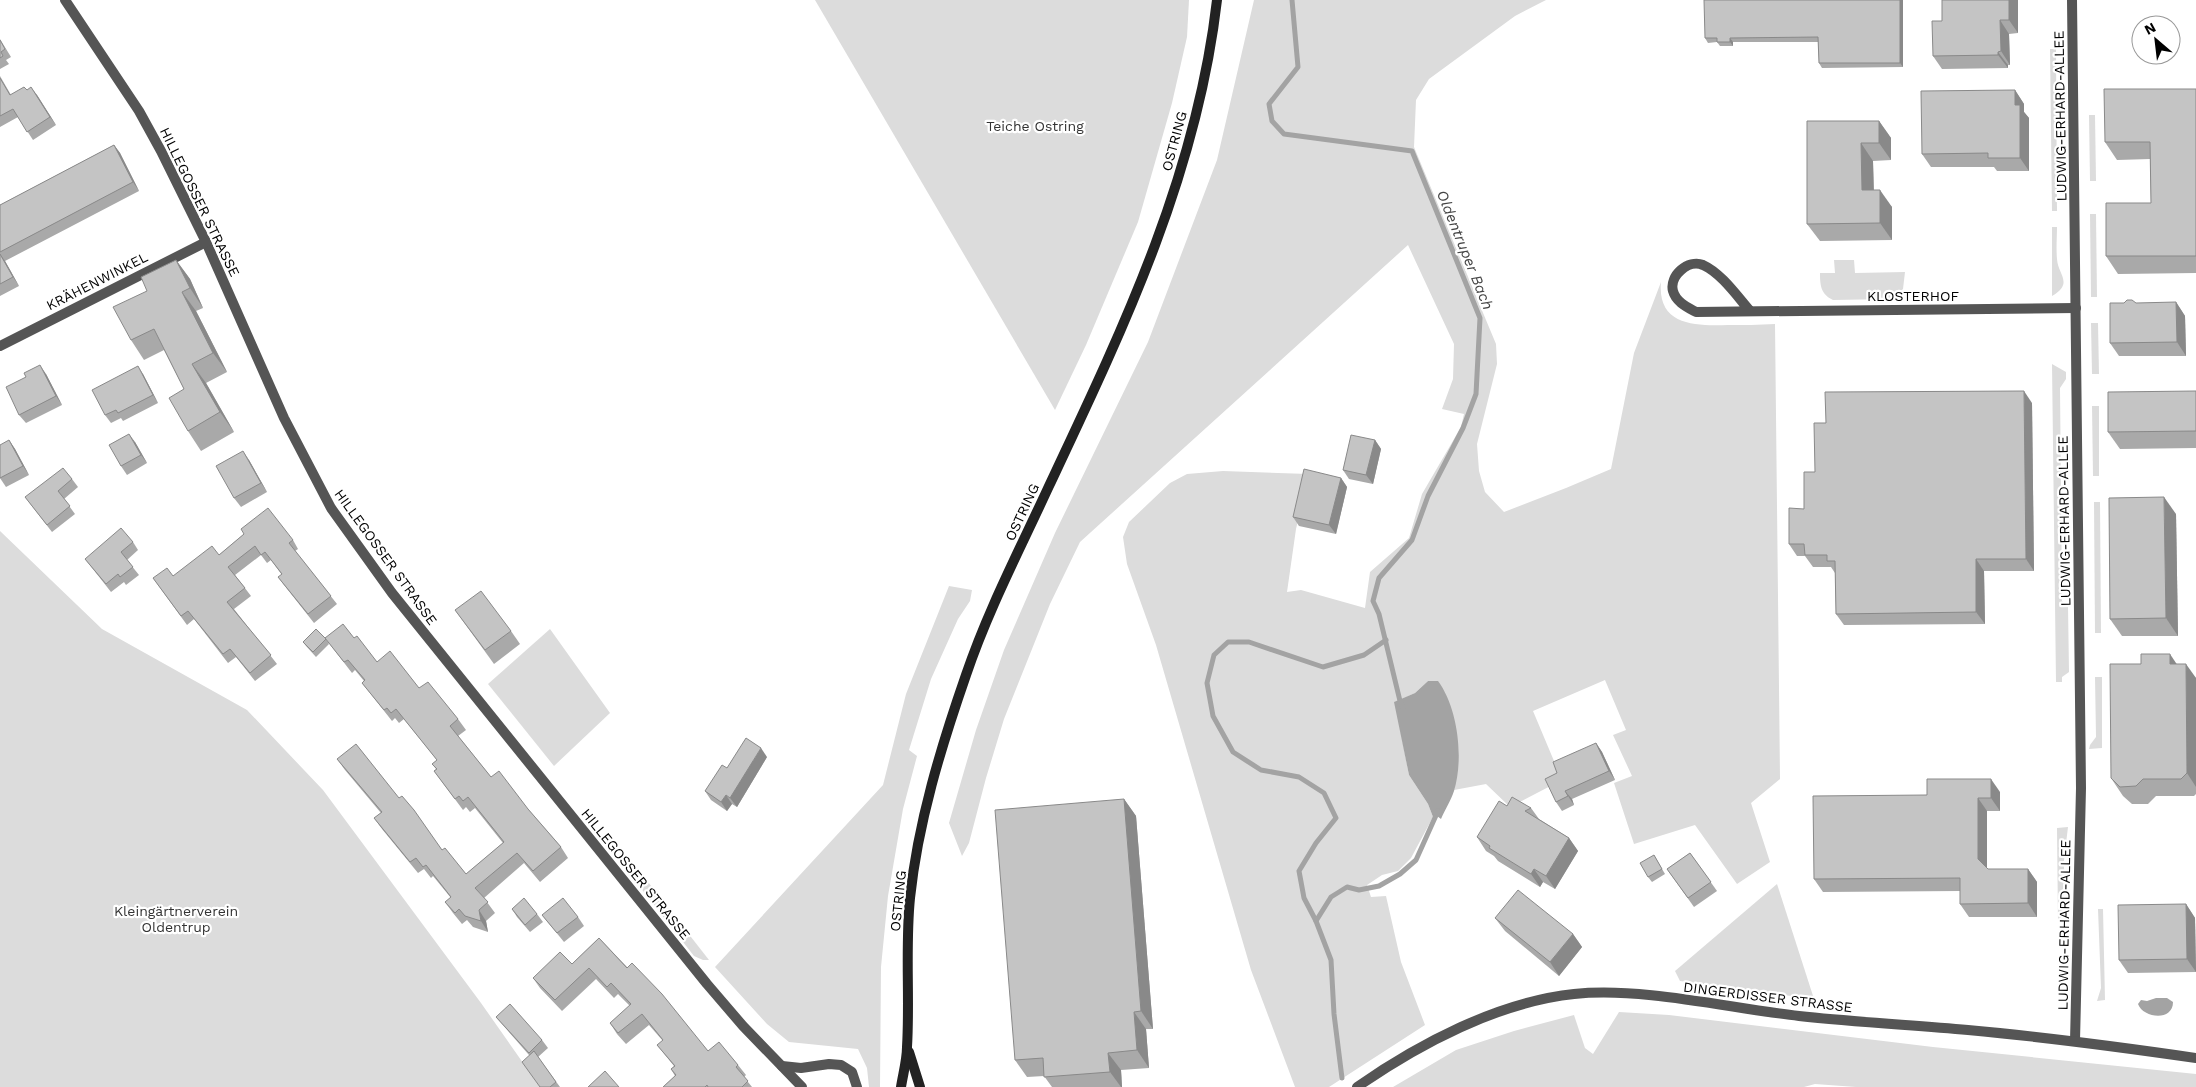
<svg xmlns="http://www.w3.org/2000/svg" width="2196" height="1087" font-family="'Work Sans',sans-serif">
<rect width="100%" height="100%" fill="#fff"/>
<g fill="#dcdcdc">
<polygon points="815,0 1189,0 1187,37 1172,103 1138,222 1086,345 1055,410"/>
<path d="M1254,0H1546L1515,16L1429,79L1416,100L1414,147L1496,344L1497,364L1477,444L1479,471L1485,492L1504,512L1566,488L1611,469L1634,353L1661,282C1657,326 1696,326 1728,325C1743,325 1759,325 1775,324L1780,779L1751,803L1770,862L1737,884L1695,825L1634,844L1614,783L1632,776L1613,735L1626,730L1605,680L1533,711L1562,780L1510,807L1486,784L1454,790L1456,778L1428,681L1415,693L1395,702L1409,775L1428,804L1433,817L1411,858L1398,871L1382,875L1367,885L1371,897L1386,896L1401,962L1425,1025L1329,1087H1295L1251,970L1156,645L1127,564L1123,537L1129,522L1170,483L1187,474L1223,471L1309,474L1296,529L1287,592L1301,590L1365,608L1370,572L1409,538L1422,494L1461,427L1464,414L1442,409L1453,379L1454,344L1408,245L1080,542L1050,604L1004,719L986,778L969,843L962,856L949,823L976,730L1004,650L1055,533L1148,342L1217,160Z"/>
<polygon points="2050,49 2056,49 2057,211 2052,211"/>
<polygon points="2089,115 2095,115 2096,181 2090,181"/>
<polygon points="2090,214 2096,214 2097,297 2091,297"/>
<path d="M2052,227H2057C2057,237 2056,248 2057,259C2058,275 2074,283 2052,296Z"/>
<path d="M1834,260H1854L1855,273L1905,272L1903,289L1892,299L1833,300C1821,294 1820,286 1820,273H1835Z"/>
<polygon points="2091,323 2098,323 2099,374 2092,374"/>
<polygon points="2052,364 2066,372 2066,379 2060,388 2062,601 2068,606 2069,672 2062,677 2062,682 2056,682"/>
<polygon points="2092,406 2099,406 2099,476 2093,476"/>
<polygon points="2094,502 2100,502 2101,633 2095,633"/>
<polygon points="0,531 102,629 247,710 323,790 481,1003 540,1087 0,1087"/>
<polygon points="949,586 972,590 970,601 958,619 931,679 909,750 917,756 903,809 888,896 881,967 880,1087 869,1087 867,1068 858,1049 789,1042 767,1024 715,967 883,785 906,694"/>
<polygon points="550,629 610,713 554,766 488,684"/>
<polygon points="2095,677 2102,677 2102,748 2089,749 2090,745 2096,737"/>
<polygon points="2068,827 2064,860 2064,922 2058,922 2057,828"/>
<polygon points="630,859 709,960 703,960 694,956 629,873 627,865"/>
<polygon points="1777,884 1814,999 1680,981 1675,971"/>
<polygon points="2098,909 2103,909 2105,1000 2097,1001 2101,988"/>
<polygon points="1619,1012 1669,1015 1933,1047 2196,1074 2196,1087 1856,1087 1815,1084 1804,1087 1393,1087 1456,1050 1514,1031 1574,1015 1585,1048 1593,1054"/>
</g>
<g fill="#a3a3a3">
<path d="M1428,681H1438C1458,708 1464,758 1454,791C1451,800 1445,810 1441,819L1437,816L1433,817L1428,804L1409,775L1394,702L1415,693Z"/>
<path d="M2156,998H2167L2173,1002C2173,1022 2143,1018 2138,1004L2141,1000L2147,1001Z"/>
</g>
<g fill="none" stroke-linecap="round" stroke-linejoin="round">
<g stroke="#a3a3a3" stroke-width="5">
<polyline points="1292,0 1298,67 1269,104 1272,121 1284,134 1412,151 1480,318 1476,394 1463,428 1428,496 1412,540 1379,578 1373,601 1379,614 1400,701 1403,707"/>
<polyline points="1316,921 1304,898 1299,871 1316,843 1336,818 1324,793 1299,777 1261,770 1233,752 1213,716 1207,683 1214,655 1228,642 1249,642 1323,667 1364,655 1386,640"/>
<polyline points="1342,1078 1334,1014 1331,960 1316,921 1331,897 1347,887 1359,890 1379,886 1400,874 1416,860 1438,811"/>
</g>
<g stroke="#555" stroke-width="10">
<polyline points="65,0 139,111 161,151 206,242 284,418 331,508 392,593 707,984 743,1026 802,1087"/>
<polyline points="2072,0 2081,788 2075,1041"/>
<path d="M1750,311C1737,296 1721,273 1703,265C1688,259 1669,276 1673,291C1676,302 1687,307 1696,312L2076,308"/>
<polyline points="0,346 206,242"/>
<polyline points="782,1066 801,1068 829,1064 841,1065 852,1072 857,1087"/>
<path d="M1357,1087C1419,1044 1498,1002 1574,994C1644,987 1728,1008 1799,1016C1855,1022 1911,1025 1968,1030C2044,1037 2120,1047 2196,1058"/>
</g>
<g stroke="#222" stroke-width="10">
<polyline points="909,1052 920,1087"/>
<path d="M901,1087C903,1074 907,1060 907,1047C910,998 905,948 910,898C918,822 941,747 966,675C988,610 1020,549 1049,486C1123,329 1197,175 1217,0"/>
</g>
</g>
<g fill="#a9a9a9">
<polygon points="1903,0 1903,67 1822,68 1819,63 1818,42 1733,42 1733,46 1720,46 1717,42 1708,43 1705,38"/>
<polygon points="2018,0 2018,33 2009,34 2010,65 2008,65 2008,68 1942,69 1933,56 1942,21"/>
<polygon points="0,39 11,57 6,60 9,64 0,69"/>
<polygon points="0,76 11,95 27,90 37,95 56,125 33,140 18,117 0,127"/>
<polygon points="2196,89 2196,273 2118,274 2106,256 2151,203 2150,159 2117,160 2105,142"/>
<polygon points="2015,90 2024,104 2024,112 2029,118 2029,171 1997,171 1994,167 1931,167 1922,154"/>
<polygon points="1807,121 1879,121 1891,138 1891,160 1873,161 1874,190 1892,207 1892,240 1820,241 1807,224"/>
<polygon points="114,145 120,153 139,191 5,261 19,286 0,296 0,205"/>
<polygon points="176,260 190,279 203,308 196,311 227,372 206,383 234,432 201,451 188,431 184,389 164,350 144,360 131,340 147,291"/>
<polygon points="2176,302 2185,316 2186,356 2119,356 2110,343"/>
<polygon points="46,374 62,405 26,423 19,415"/>
<polygon points="143,374 158,403 123,421 121,418 111,423 105,415"/>
<polygon points="2196,391 2196,448 2120,449 2108,432"/>
<polygon points="2032,403 2034,571 1984,571 1985,624 1844,625 1836,614 1835,573 1831,567 1813,567 1805,556 1797,556 1789,544 1804,509 1815,472 1826,423"/>
<polygon points="9,440 15,449 29,475 6,487 0,478"/>
<polygon points="1375,440 1381,449 1373,484 1349,479 1343,470"/>
<polygon points="135,442 147,463 127,475 121,466"/>
<polygon points="249,460 267,492 241,507 234,498"/>
<polygon points="1341,478 1347,487 1336,534 1299,526 1293,517"/>
<polygon points="72,479 78,487 64,499 75,514 52,532 25,497"/>
<polygon points="2176,514 2178,636 2122,636 2110,619"/>
<polygon points="244,534 293,540 298,549 295,551 337,604 314,623 284,585 278,577 282,575 271,560 267,563 261,555 235,575 251,596 234,609 277,664 255,681 236,657 228,663 194,619 187,625 153,578 173,576 219,555"/>
<polygon points="133,542 138,550 127,560 139,575 126,585 124,582 111,592 85,559"/>
<polygon points="455,610 511,631 520,644 494,664"/>
<polygon points="325,638 354,638 377,662 419,688 458,719 466,730 458,736 491,777 528,809 561,847 568,858 540,882 524,863 484,898 495,913 486,921 488,932 473,927 467,920 462,924 453,913 445,902 451,898 433,876 431,878 424,869 418,873 382,829 374,818 381,813 345,770 337,759 399,798 442,850 466,874 503,843 475,808 470,812 466,807 463,810 434,771 436,769 432,764 437,760 404,719 399,723 395,718 392,721 370,693 362,683 364,681 355,670 352,673"/>
<polygon points="326,639 329,644 316,657 306,646 303,642"/>
<polygon points="2177,664 2196,678 2196,794 2194,796 2156,796 2148,804 2132,804 2123,796 2111,778"/>
<polygon points="1596,743 1602,752 1615,780 1572,799 1574,805 1562,811 1556,802 1557,773"/>
<polygon points="767,757 737,807 732,804 727,811 711,800 705,791 727,768"/>
<polygon points="2000,792 2000,811 1987,811 1987,868 1988,869 2028,869 2037,882 2037,917 1969,917 1960,904 1960,891 1823,892 1814,879 1927,795"/>
<polygon points="1124,799 1136,816 1153,1029 1146,1029 1149,1068 1121,1070 1122,1087 1052,1087 1044,1076 1027,1077 1015,1060"/>
<polygon points="1507,806 1531,808 1539,819 1569,838 1578,851 1555,889 1543,882 1540,887 1498,861 1494,856 1486,851 1477,837"/>
<polygon points="1690,853 1717,891 1694,907 1667,869"/>
<polygon points="1654,855 1665,874 1652,882 1648,877"/>
<polygon points="2186,904 2195,918 2196,972 2128,973 2119,960"/>
<polygon points="512,909 537,914 543,922 530,932 517,917"/>
<polygon points="542,915 578,917 584,926 564,942"/>
<polygon points="1495,918 1573,934 1582,947 1559,976 1505,931"/>
<polygon points="599,938 708,1051 738,1065 746,1075 744,1077 752,1087 663,1087 675,1076 671,1069 674,1066 657,1045 663,1041 649,1025 626,1044 617,1034 610,1023 630,1006 618,994 614,998 596,979 562,1011 540,988 533,978 572,964"/>
<polygon points="496,1017 542,1040 548,1048 538,1057 560,1087 540,1087 529,1055 502,1024"/>
</g>
<g fill="#898989">
<polygon points="1900,0 1903,0 1903,67 1900,63"/>
<polygon points="2009,0 2018,0 2018,33 2009,20"/>
<polygon points="2000,20 2009,34 2010,65 2001,51"/>
<polygon points="1730,38 1733,42 1733,46 1730,42"/>
<polygon points="1998,52 2008,65 2008,68 1998,55"/>
<polygon points="31,87 37,95 56,125 50,117"/>
<polygon points="2015,90 2024,104 2024,112 2029,118 2029,171 2020,158 2015,105"/>
<polygon points="1879,121 1891,138 1891,160 1879,143"/>
<polygon points="1861,143 1873,161 1874,207 1862,190"/>
<polygon points="114,145 120,153 139,191 133,182"/>
<polygon points="1880,190 1892,207 1892,240 1880,223"/>
<polygon points="0,254 5,261 19,286 13,277"/>
<polygon points="176,260 190,279 203,308 190,288"/>
<polygon points="182,292 196,311 227,372 213,353"/>
<polygon points="2176,302 2185,316 2186,356 2177,342"/>
<polygon points="192,364 206,383 234,432 220,412"/>
<polygon points="40,365 46,374 62,405 56,396"/>
<polygon points="138,366 143,374 158,403 153,395"/>
<polygon points="2024,391 2032,403 2034,571 2026,559"/>
<polygon points="129,434 135,442 147,463 141,455"/>
<polygon points="9,440 15,449 29,475 23,466"/>
<polygon points="1375,440 1381,449 1373,484 1366,475"/>
<polygon points="243,451 249,460 267,492 261,483"/>
<polygon points="1341,478 1347,487 1336,534 1329,525"/>
<polygon points="2164,497 2176,514 2178,636 2166,618"/>
<polygon points="1976,559 1984,571 1985,624 1976,612"/>
<polygon points="2170,654 2182,672 2170,664"/>
<polygon points="2186,664 2196,678 2196,787 2187,773"/>
<polygon points="1596,743 1602,752 1615,780 1609,771"/>
<polygon points="761,748 767,757 737,807 730,798"/>
<polygon points="1991,779 2000,792 2000,811 1991,798"/>
<polygon points="1565,791 1572,799 1574,805 1568,796"/>
<polygon points="726,795 732,804 727,811 721,802"/>
<polygon points="1978,798 1987,811 1987,873 1978,859"/>
<polygon points="1124,799 1136,816 1153,1029 1141,1011"/>
<polygon points="1569,838 1578,851 1555,889 1546,876"/>
<polygon points="1534,869 1543,882 1540,887 1531,874"/>
<polygon points="2028,869 2037,882 2037,917 2028,903"/>
<polygon points="2186,904 2195,918 2196,972 2187,959"/>
<polygon points="479,910 486,921 488,932 481,921"/>
<polygon points="1573,934 1582,947 1559,976 1550,962"/>
<polygon points="1134,1012 1146,1029 1149,1068 1137,1050"/>
<polygon points="1108,1053 1121,1070 1122,1087 1121,1087 1110,1072"/>
</g>
<g fill="#c4c4c4" stroke="#898989">
<polygon points="1704,0 1900,0 1900,63 1819,63 1818,37 1730,38 1730,42 1717,42 1717,38 1705,38"/>
<polygon points="1942,0 2009,0 2009,20 2000,20 2001,51 1998,52 1998,55 1933,56 1932,21 1942,21"/>
<polygon points="0,40 5,49 1,52 3,56 0,58"/>
<polygon points="0,78 10,95 24,87 27,90 31,87 50,117 27,132 13,109 0,116"/>
<polygon points="2104,89 2196,89 2196,256 2106,256 2106,203 2151,203 2150,142 2105,142"/>
<polygon points="2015,90 2015,105 2020,105 2020,158 1988,158 1988,153 1922,154 1921,91"/>
<polygon points="1807,121 1879,121 1879,143 1861,143 1862,190 1880,190 1880,223 1807,224"/>
<polygon points="114,145 133,182 0,252 0,205"/>
<polygon points="0,254 13,277 0,284"/>
<polygon points="176,260 190,288 182,292 213,353 192,364 220,412 188,431 169,398 184,389 154,329 131,340 113,307 147,291 141,277"/>
<polygon points="2127,300 2132,300 2136,303 2176,302 2177,342 2110,343 2110,303 2124,303"/>
<polygon points="40,365 56,396 19,415 6,387 26,377 24,373"/>
<polygon points="138,366 153,395 118,413 116,410 105,415 92,390"/>
<polygon points="2024,391 2026,559 1976,559 1976,612 1836,614 1835,561 1827,561 1827,555 1805,555 1804,544 1789,544 1789,508 1804,509 1804,472 1815,472 1814,423 1826,423 1825,392"/>
<polygon points="2196,391 2196,431 2108,432 2108,392"/>
<polygon points="129,434 141,455 121,466 109,445"/>
<polygon points="1351,435 1375,440 1366,475 1343,470"/>
<polygon points="9,440 23,466 0,478 0,445"/>
<polygon points="243,451 261,483 234,498 216,466"/>
<polygon points="63,468 72,479 58,491 70,506 47,525 25,497"/>
<polygon points="1304,469 1341,478 1329,525 1293,517"/>
<polygon points="2164,497 2166,618 2110,619 2109,498"/>
<polygon points="268,508 293,540 289,543 331,596 308,614 278,577 282,574 265,552 261,555 255,546 228,567 245,588 227,602 271,655 250,673 230,649 223,654 188,611 181,616 153,578 167,568 173,576 212,546 219,555 244,534 241,529"/>
<polygon points="121,528 133,542 121,552 133,567 120,577 118,574 106,584 85,559"/>
<polygon points="481,591 511,631 485,650 455,610"/>
<polygon points="343,624 354,638 357,636 377,662 390,651 419,688 428,682 458,719 450,726 491,777 499,771 528,809 561,847 533,871 517,853 475,888 488,902 479,910 481,921 465,916 459,909 455,913 445,902 451,897 426,865 423,867 416,858 410,862 374,818 382,812 337,759 356,744 399,798 402,796 414,810 442,850 445,848 466,874 504,842 468,797 463,801 459,796 455,799 434,771 437,769 432,764 437,760 396,709 391,713 387,708 384,710 362,683 365,680 348,660 344,662 325,638"/>
<polygon points="316,629 326,639 313,652 303,642"/>
<polygon points="2141,654 2170,654 2170,664 2186,664 2187,773 2181,779 2143,779 2136,786 2120,787 2111,778 2110,664 2141,664"/>
<polygon points="746,738 761,748 730,798 726,795 721,802 705,791 722,765 727,768"/>
<polygon points="1596,743 1609,771 1565,791 1568,796 1556,802 1545,779 1557,773 1553,762"/>
<polygon points="1927,779 1991,779 1991,798 1978,798 1978,859 1988,869 2028,869 2028,903 1960,904 1960,878 1814,879 1813,796 1927,795"/>
<polygon points="1512,797 1531,808 1525,811 1569,838 1546,876 1534,869 1531,874 1489,848 1490,846 1477,837 1499,801 1507,806"/>
<polygon points="1124,799 1141,1011 1134,1012 1137,1050 1108,1053 1110,1072 1044,1077 1043,1058 1015,1060 995,810"/>
<polygon points="1690,853 1711,882 1688,898 1667,869"/>
<polygon points="1654,855 1662,869 1648,877 1640,863"/>
<polygon points="1518,890 1573,934 1550,962 1495,918"/>
<polygon points="524,898 537,914 525,925 512,909"/>
<polygon points="563,898 578,917 557,933 542,915"/>
<polygon points="2186,904 2187,959 2119,960 2118,905"/>
<polygon points="599,938 627,968 632,963 662,994 708,1051 719,1042 738,1065 736,1067 748,1081 742,1087 708,1087 707,1085 705,1087 663,1087 676,1075 671,1069 675,1066 657,1045 663,1040 642,1014 618,1033 610,1023 631,1004 611,983 607,987 589,968 555,1000 533,978 560,952 572,964"/>
<polygon points="510,1004 542,1040 529,1053 496,1017"/>
<polygon points="534,1051 556,1082 550,1087 540,1087 522,1062"/>
<polygon points="605,1071 619,1087 588,1087"/>
</g>
<g text-anchor="middle" stroke-width="4.5" stroke-linejoin="round" paint-order="stroke">
<g font-size="14" fill="#000" stroke="#fff">
<text transform="translate(2060 116) rotate(-91)" y="5">LUDWIG-ERHARD-ALLEE</text>
<text transform="translate(1174 141) rotate(-75)" y="5">OSTRING</text>
<text transform="translate(200 202) rotate(64)" y="5">HILLEGOSSER STRASSE</text>
<text transform="translate(97 281) rotate(-27)" y="5">KRÄHENWINKEL</text>
<text x="1913" y="301">KLOSTERHOF</text>
<text transform="translate(1022 512) rotate(-65)" y="5">OSTRING</text>
<text transform="translate(2064 521) rotate(-91)" y="5">LUDWIG-ERHARD-ALLEE</text>
<text transform="translate(386 557) rotate(54)" y="5">HILLEGOSSER STRASSE</text>
<text transform="translate(636 874) rotate(51)" y="5">HILLEGOSSER STRASSE</text>
<text transform="translate(898 901) rotate(-84)" y="5">OSTRING</text>
<text transform="translate(2064 925) rotate(-89)" y="5">LUDWIG-ERHARD-ALLEE</text>
<text transform="translate(1768 997) rotate(7)" y="5">DINGERDISSER STRASSE</text>
</g>
<g font-size="14" fill="#333" stroke="#fff">
<text x="1035" y="131">Teiche Ostring</text>
<text x="176" y="916">Kleingärtnerverein<tspan x="176" dy="16">Oldentrup</tspan></text>
</g>
<g font-size="15" font-style="italic" fill="#444" stroke="#fff">
<text transform="translate(1465 250) rotate(68)" y="5">Oldentruper Bach</text>
</g>
</g>
<g transform="translate(2156 40) rotate(332)"><circle r="24" fill="#ffffff" stroke="#999999"/>
<path d="M0-4L9 19L0 12L-9 19Z" fill="#000000"/>
<text y="-8" font-size="14" font-weight="bold" text-anchor="middle" fill="#000000">N</text>
</g>
</svg>
